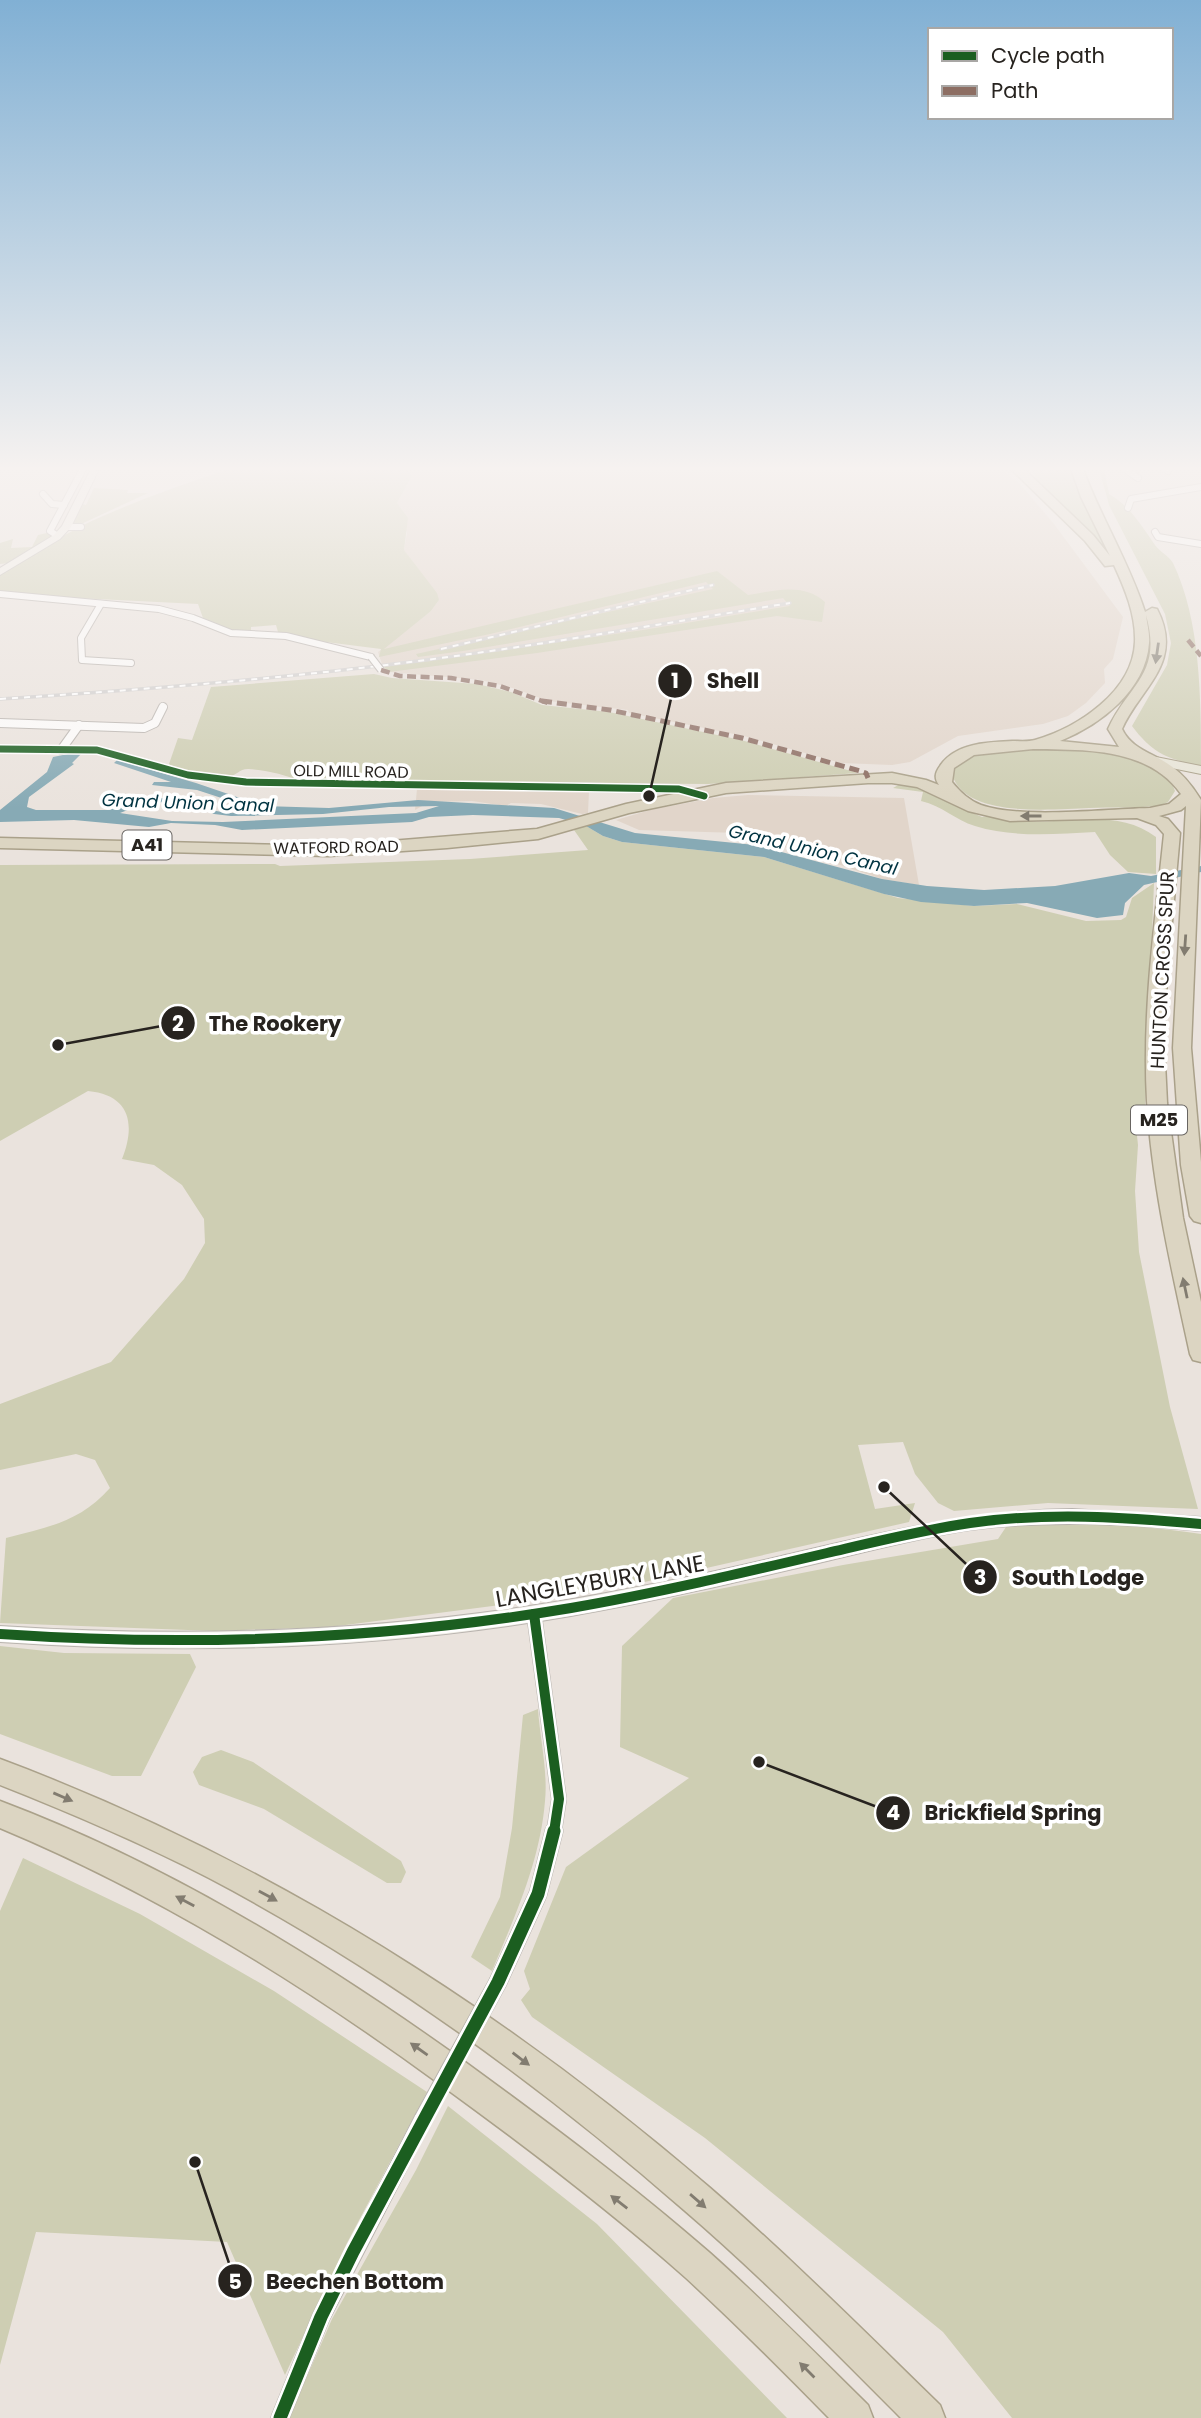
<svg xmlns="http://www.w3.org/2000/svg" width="1201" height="2418" font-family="Poppins,sans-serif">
<rect width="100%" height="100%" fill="#eae3dd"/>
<g fill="#e1d5ca">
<polygon points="407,469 1001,469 1020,484 1054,524 1123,617 1113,659 1104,669 1105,683 1086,703 1068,716 1043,724 958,736 910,762 892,765 841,763 744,736 629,713 628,710 548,701 516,689 481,680 389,672 383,667 378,652 431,611 439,600 404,550 407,533 397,503 412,477"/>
<polygon points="417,789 589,791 588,813 582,814 541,804 511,803 506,806 472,801 429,802 415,810"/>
<polygon points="748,795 904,798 919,885 882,879 828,861 820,851 788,849 782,845 786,837 773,834 639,830 616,820 650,810 713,798"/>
</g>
<g fill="#ceceb3">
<path d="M229,469H407L412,476L397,503L408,518L404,550L437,593L439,600L431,611L384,649L717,571L748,595C774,591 803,582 825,602L822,622L777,616L537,653L389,672L384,667L643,630L790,606L783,598L463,651L418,657L416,654L713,589L706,582L490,634L379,657L381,649L318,641L278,632L276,625L251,627V634L230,630L203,618L198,604L57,597L0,591V575C33,555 67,531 103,516C144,498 186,483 229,469Z"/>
<polygon points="1031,469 1071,469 1077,491 1107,551 1038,483"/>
<path d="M1099,469H1104L1109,494C1130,506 1141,525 1155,545C1160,552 1169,556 1173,563C1201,621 1201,699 1201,766C1168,759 1153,754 1132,726L1167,665L1171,643L1165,614L1109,505Z"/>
<polygon points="94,488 128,490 127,493 148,493 79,525 72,525 81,504 86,505"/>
<polygon points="47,533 52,537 9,563 0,564 0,543 13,539 11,548 32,547 38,535"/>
<path d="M374,674L392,678L477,684L511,692L542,705L609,712L741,740L858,773L708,784L302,781C284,775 268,770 248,769C239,769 236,776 228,777C215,780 179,771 169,764L178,738L192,740L211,687Z"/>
<path d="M1022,749C1060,749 1160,745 1175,791L1168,802L1159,806C1136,808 1112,807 1089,808C1053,809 964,819 952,774C964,749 997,752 1022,749Z"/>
<path d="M902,783L927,788L940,799L982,817C993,814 1003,820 1014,821C1060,826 1116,806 1156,837V874L1128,872L1110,855L1095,832C1055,834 1014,838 975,826C955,820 943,806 921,801L923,792L893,788Z"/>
<path d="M586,826L603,836L622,842L764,857L898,898L974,906L1017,904L1086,921L1121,920L1126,917L1132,898L1154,883L1145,1108H1134L1138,1145L1135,1191L1139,1252L1170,1407L1198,1509L1048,1503L954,1511L938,1503L915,1474L903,1442L858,1445L875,1509L915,1503L909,1522L640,1583L531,1601L330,1627L215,1631L0,1623L6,1538C48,1527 80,1522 110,1488L95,1460L76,1454L0,1470V1404L111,1362L184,1279L205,1243L204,1219L182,1185L154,1165L122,1159C136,1124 130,1095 88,1091L0,1141V865L275,864L280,866L470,859L588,850L574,830Z"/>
<path d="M1025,1523C1085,1523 1143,1525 1201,1534V2418H1012L943,2332L705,2138L532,2017L521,2000L530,1989L524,1971L566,1867L689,1778L620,1747L622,1646L673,1598L843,1565L998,1539L1006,1527Z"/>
<polygon points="0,1646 64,1653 190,1654 196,1667 141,1776 112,1776 0,1734"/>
<path d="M538,1709C540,1739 548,1772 545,1801C540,1862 515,1916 492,1971L471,1957L500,1897L512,1828L523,1715Z"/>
<polygon points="221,1750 253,1762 401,1861 406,1872 401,1883 387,1883 264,1809 199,1785 193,1772 202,1757"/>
<polygon points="23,1858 140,1914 274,1991 427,2092 347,2243 285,2375 227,2242 36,2232 0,2365 0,1911"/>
<polygon points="448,2106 597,2224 787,2418 289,2418 332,2319 416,2170"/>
</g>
<path fill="#87aab5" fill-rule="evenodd" d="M68,754H81L72,763L74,764L29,797L27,807L36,810H110L131,800L144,801L160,798L196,801L211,810L227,813L264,812L197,790L152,785L154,782H171L114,763L117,760L196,783L263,806L329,808L418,800L554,808L635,833L755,845L882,879L927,886L984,890L1055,886L1129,873L1151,876L1201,866V872L1144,885L1125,903L1123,915L1097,918L1027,903L974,906L921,902L884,894L764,857L622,842L603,836L586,826L559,818L473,815L429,817L412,822L242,830L215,825L171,823L149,827L74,820L0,822V810L47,772L53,757ZM163,802L191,803L214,814L231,816L323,814L389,807L439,806L416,813L223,822L172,821L120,813L138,806Z"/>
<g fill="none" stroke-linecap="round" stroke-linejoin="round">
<defs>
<g id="street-far3">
<polyline points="1125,469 1138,478"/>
<polyline points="1165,469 1168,471"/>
<polyline points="43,494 52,504 64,505"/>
<polyline points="1128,508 1131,499 1201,487"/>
<polyline points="66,527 81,527"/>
<polyline points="1155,532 1158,537 1201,544"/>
<polyline points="58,536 50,531 83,469"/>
<polyline points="0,594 159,609 193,618 231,633 286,636 371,657"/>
<polyline points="101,604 81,638 82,660 131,663"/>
</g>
<g id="street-far2">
<polyline points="0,723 144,728 155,723 163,707"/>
<polyline points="61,750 79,725"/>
</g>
<polyline id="street-far1" points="534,1614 559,1799 554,1832"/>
<g id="street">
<polyline points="498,1982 538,1894 554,1831"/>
<polyline points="280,2418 321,2317 423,2119"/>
</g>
<g id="secondary">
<polygon points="91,469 99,469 71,527 60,539 0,575 0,568 54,535 62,526"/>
<polygon points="0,746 97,747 189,772 246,779 679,785 710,796 704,800 678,793 246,785 188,778 97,753 0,752"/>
<path d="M1072,1509L1201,1517V1531C1124,1524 1047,1520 970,1530C922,1537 874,1550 827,1561C742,1581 657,1601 571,1616C381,1649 192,1655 0,1642V1626C202,1639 402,1631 601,1594C660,1583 719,1571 777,1557C875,1534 970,1510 1072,1509Z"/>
</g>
<polygon id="primary" points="1151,756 1201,766 1201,774 1147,763 1147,757"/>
<g id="highway">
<path d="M1011,469H1024L1093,535L1110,556L1081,497L1071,469H1083C1101,518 1129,562 1145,612L1152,608L1157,609C1185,663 1140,688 1122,729C1132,750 1154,753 1171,766C1184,775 1193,787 1201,800L1191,1048L1201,1162V1223L1194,1221L1190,1216L1181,1165L1173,1048L1186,806L1181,810L1159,816L1168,819L1180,833L1167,977L1164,1042L1167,1103L1183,1218L1201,1302V1362L1193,1360L1190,1354C1172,1271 1152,1186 1147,1101C1142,1011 1155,922 1164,834L1156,825L1137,818L1010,821L968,811L917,787L892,783H868L726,793L629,813L538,839L447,848L329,856L0,848V838L329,846L537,829L626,804L726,783L892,773L926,780L939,785C934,778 935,773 940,766C955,743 988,742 1013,741C1019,741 1028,742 1035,740C1077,728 1133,692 1135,642C1136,615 1125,589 1114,565L1105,566L1085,541ZM1146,615C1163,675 1128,684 1108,729L1119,747L1060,741C1100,725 1146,690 1149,643C1150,634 1147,624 1146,615ZM1033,749C1084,750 1148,747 1181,794L1169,804L1150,808C1105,809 1021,819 981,805C970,801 959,791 952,782L954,768L974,755Z"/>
<path d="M0,1759C262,1857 497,2005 709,2187C789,2256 864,2331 940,2405L945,2418H901C830,2347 760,2275 684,2210C538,2083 380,1968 209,1878C141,1843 71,1813 0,1785Z"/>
<path d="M0,1801C165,1863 318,1957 461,2059C546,2121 631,2184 710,2253C765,2302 816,2354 868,2405L873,2418H829C782,2370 735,2323 686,2278C608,2209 525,2146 441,2085C303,1984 158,1894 0,1828Z"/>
</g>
</defs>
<use href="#street-far3" stroke="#b9b4af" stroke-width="8"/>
<use href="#street-far2" stroke="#b9b4af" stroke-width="10"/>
<use href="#street-far1" stroke="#b9b4af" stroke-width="16"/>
<use href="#street" stroke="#b9b4af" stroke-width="19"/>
<use href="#secondary" stroke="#b9b4af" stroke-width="2"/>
<use href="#primary" stroke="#aaa18a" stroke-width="2"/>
<use href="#highway" stroke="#aaa18a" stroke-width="3"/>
<use href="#street-far3" stroke="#fcfbfa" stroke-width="6"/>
<use href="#street-far2" stroke="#fcfbfa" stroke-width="8"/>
<use href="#street-far1" stroke="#fcfbfa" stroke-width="13"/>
<use href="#street" stroke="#fcfbfa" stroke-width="17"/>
<use href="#secondary" fill="#f2f0e9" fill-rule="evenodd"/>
<use href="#primary" fill="#e8e5d8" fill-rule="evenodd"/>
<use href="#highway" fill="#dcd5c2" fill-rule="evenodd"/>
<defs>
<g id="rail">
<polyline points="441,649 713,585"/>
<path d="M0,699C140,690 279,679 418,661C542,645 666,623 790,603"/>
</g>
</defs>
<use href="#rail" stroke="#d1cfce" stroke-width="3.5"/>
<use href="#rail" stroke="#fff" stroke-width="2" stroke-dasharray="6" stroke-linecap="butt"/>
<defs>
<polyline id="street-bridge-far1" points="371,657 381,670"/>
<polyline id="street-bridge" points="423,2119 498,1982"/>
</defs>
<use href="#street-bridge-far1" stroke="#b9b4af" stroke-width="8" stroke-linecap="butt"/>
<use href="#street-bridge" stroke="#b9b4af" stroke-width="19" stroke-linecap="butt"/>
<use href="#street-bridge-far1" stroke="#fcfbfa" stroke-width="6"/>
<use href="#street-bridge" stroke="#fcfbfa" stroke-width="17"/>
<g stroke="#8d6e63" stroke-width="4.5" stroke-dasharray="9 4.5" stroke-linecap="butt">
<polyline points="1188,640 1201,656"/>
<polyline points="381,670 400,676 451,678 500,686 548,703"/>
</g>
<polyline stroke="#8d6e63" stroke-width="5" stroke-dasharray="10 5" stroke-linecap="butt" points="542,701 610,710 742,738 860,771 866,773 868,778"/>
<defs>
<polyline id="cycleway-far2" points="0,749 97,750 188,775 246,782 679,789 704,796"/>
<g id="cycleway-far1">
<polyline points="534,1614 559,1799 554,1832"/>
<path d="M0,1634C192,1647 381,1640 571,1608C657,1593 742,1573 827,1553C874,1542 922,1530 970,1523C1047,1512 1124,1517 1201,1524"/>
</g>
<polyline id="cycleway" points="280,2418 321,2317 353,2252 498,1982 538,1894 554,1831"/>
</defs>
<use href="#cycleway-far2" stroke="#fff" stroke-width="10"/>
<use href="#cycleway-far1" stroke="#fff" stroke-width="15"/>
<use href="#cycleway" stroke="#fff" stroke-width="18"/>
<use href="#cycleway-far2" stroke="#1b5e20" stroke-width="7"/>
<use href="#cycleway-far1" stroke="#1b5e20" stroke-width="10"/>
<use href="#cycleway" stroke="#1b5e20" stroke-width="13"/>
</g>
<defs><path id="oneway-solid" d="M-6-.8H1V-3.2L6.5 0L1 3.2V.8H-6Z" transform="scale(1.75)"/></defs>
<g fill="#827c70">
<use href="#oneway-solid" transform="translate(1157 653) rotate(98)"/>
<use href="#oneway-solid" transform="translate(1031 816) rotate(180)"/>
<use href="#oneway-solid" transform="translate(1185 945) rotate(94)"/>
<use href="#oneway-solid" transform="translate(1185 1288) rotate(-102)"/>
<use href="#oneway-solid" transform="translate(63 1797) rotate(23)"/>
<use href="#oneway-solid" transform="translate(268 1896) rotate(29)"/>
<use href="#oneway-solid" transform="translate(185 1901) rotate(-152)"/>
<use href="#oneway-solid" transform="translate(419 2049) rotate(-145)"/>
<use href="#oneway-solid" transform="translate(521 2059) rotate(37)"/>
<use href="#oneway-solid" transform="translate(698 2201) rotate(41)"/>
<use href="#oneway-solid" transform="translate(619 2202) rotate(-142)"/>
<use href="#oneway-solid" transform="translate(807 2370) rotate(-135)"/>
</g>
<linearGradient id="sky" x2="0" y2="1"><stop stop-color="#81b0d4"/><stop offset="0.58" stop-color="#f6f2f0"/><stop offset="1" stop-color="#f6f2f0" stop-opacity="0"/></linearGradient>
<rect width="1201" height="808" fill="url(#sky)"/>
<g text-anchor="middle" stroke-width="7" stroke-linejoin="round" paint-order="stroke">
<g font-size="16" fill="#27231f" stroke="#fff">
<text transform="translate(351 771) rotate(1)" y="6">OLD MILL ROAD</text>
<text transform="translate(336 847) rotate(-1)" y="6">WATFORD ROAD</text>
</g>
<g font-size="18" font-style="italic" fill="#003341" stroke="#fff">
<text transform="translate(188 803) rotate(2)" y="6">Grand Union Canal</text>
<text transform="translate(813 850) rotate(13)" y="6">Grand Union Canal</text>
</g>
<g fill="#fff" stroke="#686562" stroke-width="2">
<rect x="122.5" y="830.5" width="49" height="29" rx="5"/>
<rect x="1131" y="1105.5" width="56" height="29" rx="5"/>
</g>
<g font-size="18" font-weight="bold" fill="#27231f">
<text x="147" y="851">A41</text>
<text x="1159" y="1126">M25</text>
</g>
<g font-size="19" fill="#27231f" stroke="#fff">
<text transform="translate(1162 970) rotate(-87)" y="7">HUNTON CROSS SPUR</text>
</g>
<g font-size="23" fill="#27231f" stroke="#fff">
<text transform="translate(600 1581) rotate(-10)" y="8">LANGLEYBURY LANE</text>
</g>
</g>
<path fill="none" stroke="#27231f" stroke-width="2.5" d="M649 796L675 681M58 1045L178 1023M884 1487L980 1577M759 1762L893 1813M195 2162L235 2281"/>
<g fill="#27231f" stroke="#fff" stroke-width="2.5">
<circle cx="649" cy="796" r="7"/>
<circle cx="58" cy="1045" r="7"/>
<circle cx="884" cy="1487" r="7"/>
<circle cx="759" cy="1762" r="7"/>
<circle cx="195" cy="2162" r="7"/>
<circle cx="675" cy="681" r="18"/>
<circle cx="178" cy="1023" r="18"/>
<circle cx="980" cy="1577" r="18"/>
<circle cx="893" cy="1813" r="18"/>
<circle cx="235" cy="2281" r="18"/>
</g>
<g font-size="21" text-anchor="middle" font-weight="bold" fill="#fff">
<text x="675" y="688">1</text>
<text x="178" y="1031">2</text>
<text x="980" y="1585">3</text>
<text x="893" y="1820">4</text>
<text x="235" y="2289">5</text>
</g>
<g font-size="21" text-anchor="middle" font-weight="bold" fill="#27231f" stroke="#fff" stroke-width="7" stroke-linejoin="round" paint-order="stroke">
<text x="733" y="688">Shell</text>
<text x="275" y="1031">The Rookery</text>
<text x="1078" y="1585">South Lodge</text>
<text x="1013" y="1820">Brickfield Spring</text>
<text x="355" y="2289">Beechen Bottom</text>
</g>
<rect x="928" y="28" width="245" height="91" fill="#ffffff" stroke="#a9a7a5" stroke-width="2"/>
<rect x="942" y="51" width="35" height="10" fill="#1b5e20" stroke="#a9a7a5" stroke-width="2"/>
<text x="991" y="63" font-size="21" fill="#27231f">Cycle path</text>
<rect x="942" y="86" width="35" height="10" fill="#8d6e63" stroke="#a9a7a5" stroke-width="2"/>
<text x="991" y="98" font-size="21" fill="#27231f">Path</text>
</svg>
